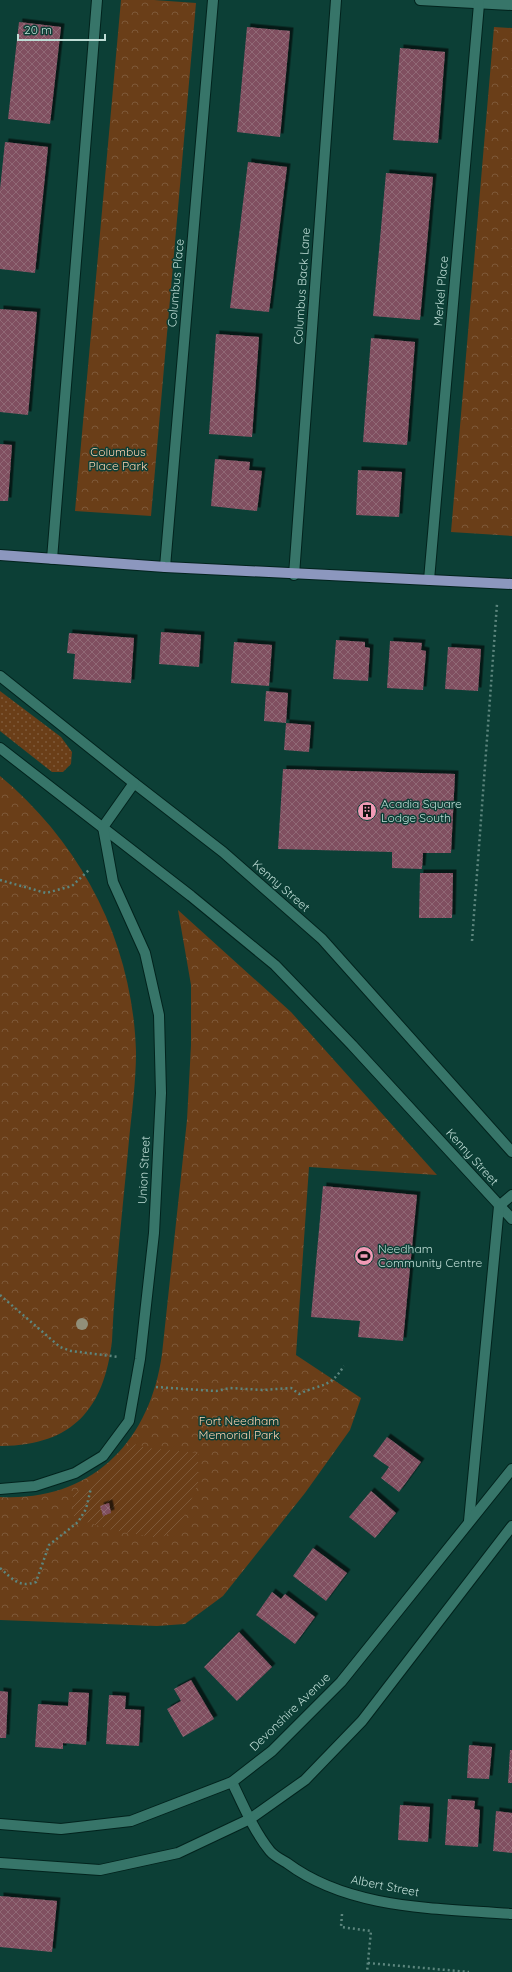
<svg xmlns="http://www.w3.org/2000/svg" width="512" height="1972" font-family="Quicksand,sans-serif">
<defs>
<pattern id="grass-dots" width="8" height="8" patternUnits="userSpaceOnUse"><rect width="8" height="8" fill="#6a3e18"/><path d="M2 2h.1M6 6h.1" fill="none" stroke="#7e5939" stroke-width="1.8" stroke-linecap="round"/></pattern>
<pattern id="park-crowns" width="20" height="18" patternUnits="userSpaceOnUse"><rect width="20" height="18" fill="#6a3e18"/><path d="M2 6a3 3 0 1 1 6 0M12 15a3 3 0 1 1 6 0" fill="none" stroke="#7e5939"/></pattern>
<pattern id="garden-furrows" width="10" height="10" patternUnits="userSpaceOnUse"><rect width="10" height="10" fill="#6a3e18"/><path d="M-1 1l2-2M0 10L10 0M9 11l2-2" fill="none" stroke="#7e5939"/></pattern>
<pattern id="building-cross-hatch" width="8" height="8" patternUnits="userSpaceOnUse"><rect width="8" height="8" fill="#805060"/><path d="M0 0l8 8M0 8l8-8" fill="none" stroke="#906976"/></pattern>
<filter id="shadow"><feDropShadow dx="3.5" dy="-3.5" stdDeviation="0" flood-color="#0009"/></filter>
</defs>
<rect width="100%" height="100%" fill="#0c3f36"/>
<polygon fill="url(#grass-dots)" points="0,691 61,737 72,752 71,764 63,772 52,772 0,731"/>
<g fill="url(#park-crowns)">
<polygon points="121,0 154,0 196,3 151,516 75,511"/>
<polygon points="494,27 512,28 512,536 451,532"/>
<path d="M0,776C83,845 133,944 136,1052C136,1081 132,1111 129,1140C123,1207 115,1274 112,1341C104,1409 73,1445 2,1446H0Z"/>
<path d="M178,910L291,1012L437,1175L309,1167L296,1355L361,1398L350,1430L305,1493L223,1596L185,1624L157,1626L0,1620V1497C91,1502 150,1442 162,1354L187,1120L191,1045V985Z"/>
</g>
<polygon fill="url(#garden-furrows)" points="134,1444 147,1448 198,1453 198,1484 178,1530 159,1538 112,1530 74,1518 73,1495 104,1475 122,1454"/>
<g fill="url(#building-cross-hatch)" filter="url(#shadow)">
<polygon points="19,22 61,27 50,124 8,119"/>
<polygon points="247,27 290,31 280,137 237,132"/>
<polygon points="400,48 445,52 438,143 393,140"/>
<polygon points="5,142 48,147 35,273 0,269 0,189"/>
<polygon points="248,162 287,167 269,312 230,308"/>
<polygon points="386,173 433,177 420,320 373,316"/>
<polygon points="0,309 37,312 28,415 0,412"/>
<polygon points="216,334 259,337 252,437 209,434"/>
<polygon points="371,338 415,342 407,445 363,442"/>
<polygon points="0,444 12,445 8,501 0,501"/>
<polygon points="215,459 250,462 249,470 262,471 257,511 211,506"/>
<polygon points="358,470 402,472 399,517 356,515"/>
<polygon points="161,632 201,635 199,667 159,664"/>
<polygon points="69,633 134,638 131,683 73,679 75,654 67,653"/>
<polygon points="336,640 365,642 365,647 370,648 368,681 333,679"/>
<polygon points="390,641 422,643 421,650 426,651 423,690 387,688"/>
<polygon points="234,642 272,645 269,686 231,683"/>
<polygon points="448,647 481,649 478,691 445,689"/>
<polygon points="266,691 288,693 286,723 264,721"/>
<polygon points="286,723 311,725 309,752 284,750"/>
<polygon points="283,769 455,774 451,853 423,853 422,869 392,868 392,852 278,849"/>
<polygon points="420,873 453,873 452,918 419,918"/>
<polygon points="323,1186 417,1195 403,1341 358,1337 360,1321 311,1317"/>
<polygon points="387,1437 421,1462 399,1492 381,1478 389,1467 373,1456"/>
<polygon points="371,1491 396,1513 375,1538 349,1517"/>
<polygon points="109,1503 111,1513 103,1516 100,1506"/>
<polygon points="313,1548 347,1573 326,1601 293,1576"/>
<polygon points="272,1592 281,1599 285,1594 315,1617 295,1644 256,1615"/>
<polygon points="239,1632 272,1667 237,1701 204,1667"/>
<polygon points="191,1680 214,1719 183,1737 167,1709 181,1701 174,1689"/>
<polygon points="0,1691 8,1692 6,1738 0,1738"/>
<polygon points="69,1692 89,1693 86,1745 63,1743 63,1749 35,1747 38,1704 68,1706"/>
<polygon points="109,1695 126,1696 125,1709 141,1710 139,1746 106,1744"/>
<polygon points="469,1745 492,1747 489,1779 467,1778"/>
<polygon points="510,1750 512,1750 512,1783 508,1783"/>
<polygon points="448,1799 475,1801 474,1809 480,1810 478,1847 445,1845"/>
<polygon points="400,1805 430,1807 428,1842 398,1840"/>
<polygon points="496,1811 512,1813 512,1853 493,1851"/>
<polygon points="0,1896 57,1901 52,1952 0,1947"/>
</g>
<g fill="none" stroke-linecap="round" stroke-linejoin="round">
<defs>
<g id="minor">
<polyline points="420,0 512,5"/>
<polyline points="52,559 97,0"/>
<polyline points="165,567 213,0"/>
<polyline points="294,575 336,0"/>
<polyline points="429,580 479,4"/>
<polyline points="0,676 134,783 223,852 322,939 512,1152"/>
<polyline points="0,748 191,896 275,965 352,1045 512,1219"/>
<polyline points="0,1489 35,1486 75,1473 103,1456 129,1421 140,1359 154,1233 161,1093 159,1015 145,953 113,882 103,827 134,783"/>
<polyline points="469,1521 499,1206 512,1195"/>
<path d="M232,1782C243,1805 254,1831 270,1851C274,1856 282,1860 287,1863C350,1910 437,1908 512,1914"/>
<polyline points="0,1824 61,1829 131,1821 232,1782 272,1751 341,1682 512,1469"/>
<polyline points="0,1863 100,1870 178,1853 250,1819 305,1780 362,1721 512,1526"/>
</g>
<polyline id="major" points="0,555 165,567 512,584"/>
</defs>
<use href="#minor" stroke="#02231d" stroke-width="12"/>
<use href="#major" stroke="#02231d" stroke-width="12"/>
<g stroke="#5d867e" stroke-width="2.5" stroke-dasharray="2 3" stroke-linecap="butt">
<polyline points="0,880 46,893 72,886 90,869"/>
<polyline points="472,941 497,604"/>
<polyline points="0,1295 60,1347 71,1351 119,1357"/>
<path d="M156,1387L216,1391L230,1388L263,1390L291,1388L299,1394C322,1383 329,1389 344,1366"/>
<path d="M0,1568C13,1579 18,1588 36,1582L49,1545L78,1522L86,1509L91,1488"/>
<polyline points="342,1914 341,1927 371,1931 367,1972"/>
<polyline points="368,1963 469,1972"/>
</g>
<use href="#minor" stroke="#377569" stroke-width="10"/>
<use href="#major" stroke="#8c97be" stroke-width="10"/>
</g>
<circle fill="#918f79" cx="82" cy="1324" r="6"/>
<defs>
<symbol id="building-disc" viewBox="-11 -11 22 22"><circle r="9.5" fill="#f09ab6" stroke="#0c3f36"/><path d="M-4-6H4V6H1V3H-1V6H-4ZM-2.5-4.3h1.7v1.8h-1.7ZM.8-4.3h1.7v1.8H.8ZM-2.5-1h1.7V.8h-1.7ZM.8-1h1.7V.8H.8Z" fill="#111"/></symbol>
<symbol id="stadium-disc" viewBox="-11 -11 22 22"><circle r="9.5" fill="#f09ab6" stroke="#0c3f36"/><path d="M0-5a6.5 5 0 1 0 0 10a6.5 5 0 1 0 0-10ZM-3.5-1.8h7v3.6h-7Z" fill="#111"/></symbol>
</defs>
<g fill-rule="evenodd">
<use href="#building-disc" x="356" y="800" width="22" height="22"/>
<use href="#stadium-disc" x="353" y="1245" width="22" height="22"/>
</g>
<g text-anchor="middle" stroke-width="3" stroke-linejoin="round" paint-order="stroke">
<g font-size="12" fill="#bfddd6" stroke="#0c3f36">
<text transform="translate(176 283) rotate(-85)" y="4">Columbus Place</text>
<text transform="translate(302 286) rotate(-86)" y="4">Columbus Back Lane</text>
<text transform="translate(441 291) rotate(-85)" y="4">Merkel Place</text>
<text transform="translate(281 886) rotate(41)" y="4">Kenny Street</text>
<text transform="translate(472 1157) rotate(48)" y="4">Kenny Street</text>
<text transform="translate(144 1170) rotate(-87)" y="4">Union Street</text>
<text transform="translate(290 1712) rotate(-44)" y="4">Devonshire Avenue</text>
<text transform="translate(385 1886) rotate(11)" y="4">Albert Street</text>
</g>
<g font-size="12" fill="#fed1b0" stroke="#0c3f36">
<text x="118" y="456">Columbus<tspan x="118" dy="14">Place Park</tspan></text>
<text x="239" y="1425">Fort Needham<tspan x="239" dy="14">Memorial Park</tspan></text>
</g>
<g font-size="12" fill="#bfddd6" stroke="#0c3f36" text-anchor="start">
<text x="381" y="808">Acadia Square<tspan x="381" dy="14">Lodge South</tspan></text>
<text x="378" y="1253">Needham<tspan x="378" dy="14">Community Centre</tspan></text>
</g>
</g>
<path d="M18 34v6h87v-6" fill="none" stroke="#bfddd6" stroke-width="2"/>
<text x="24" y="34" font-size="12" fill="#bfddd6" stroke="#0c3f36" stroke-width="3" paint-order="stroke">20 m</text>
</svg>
